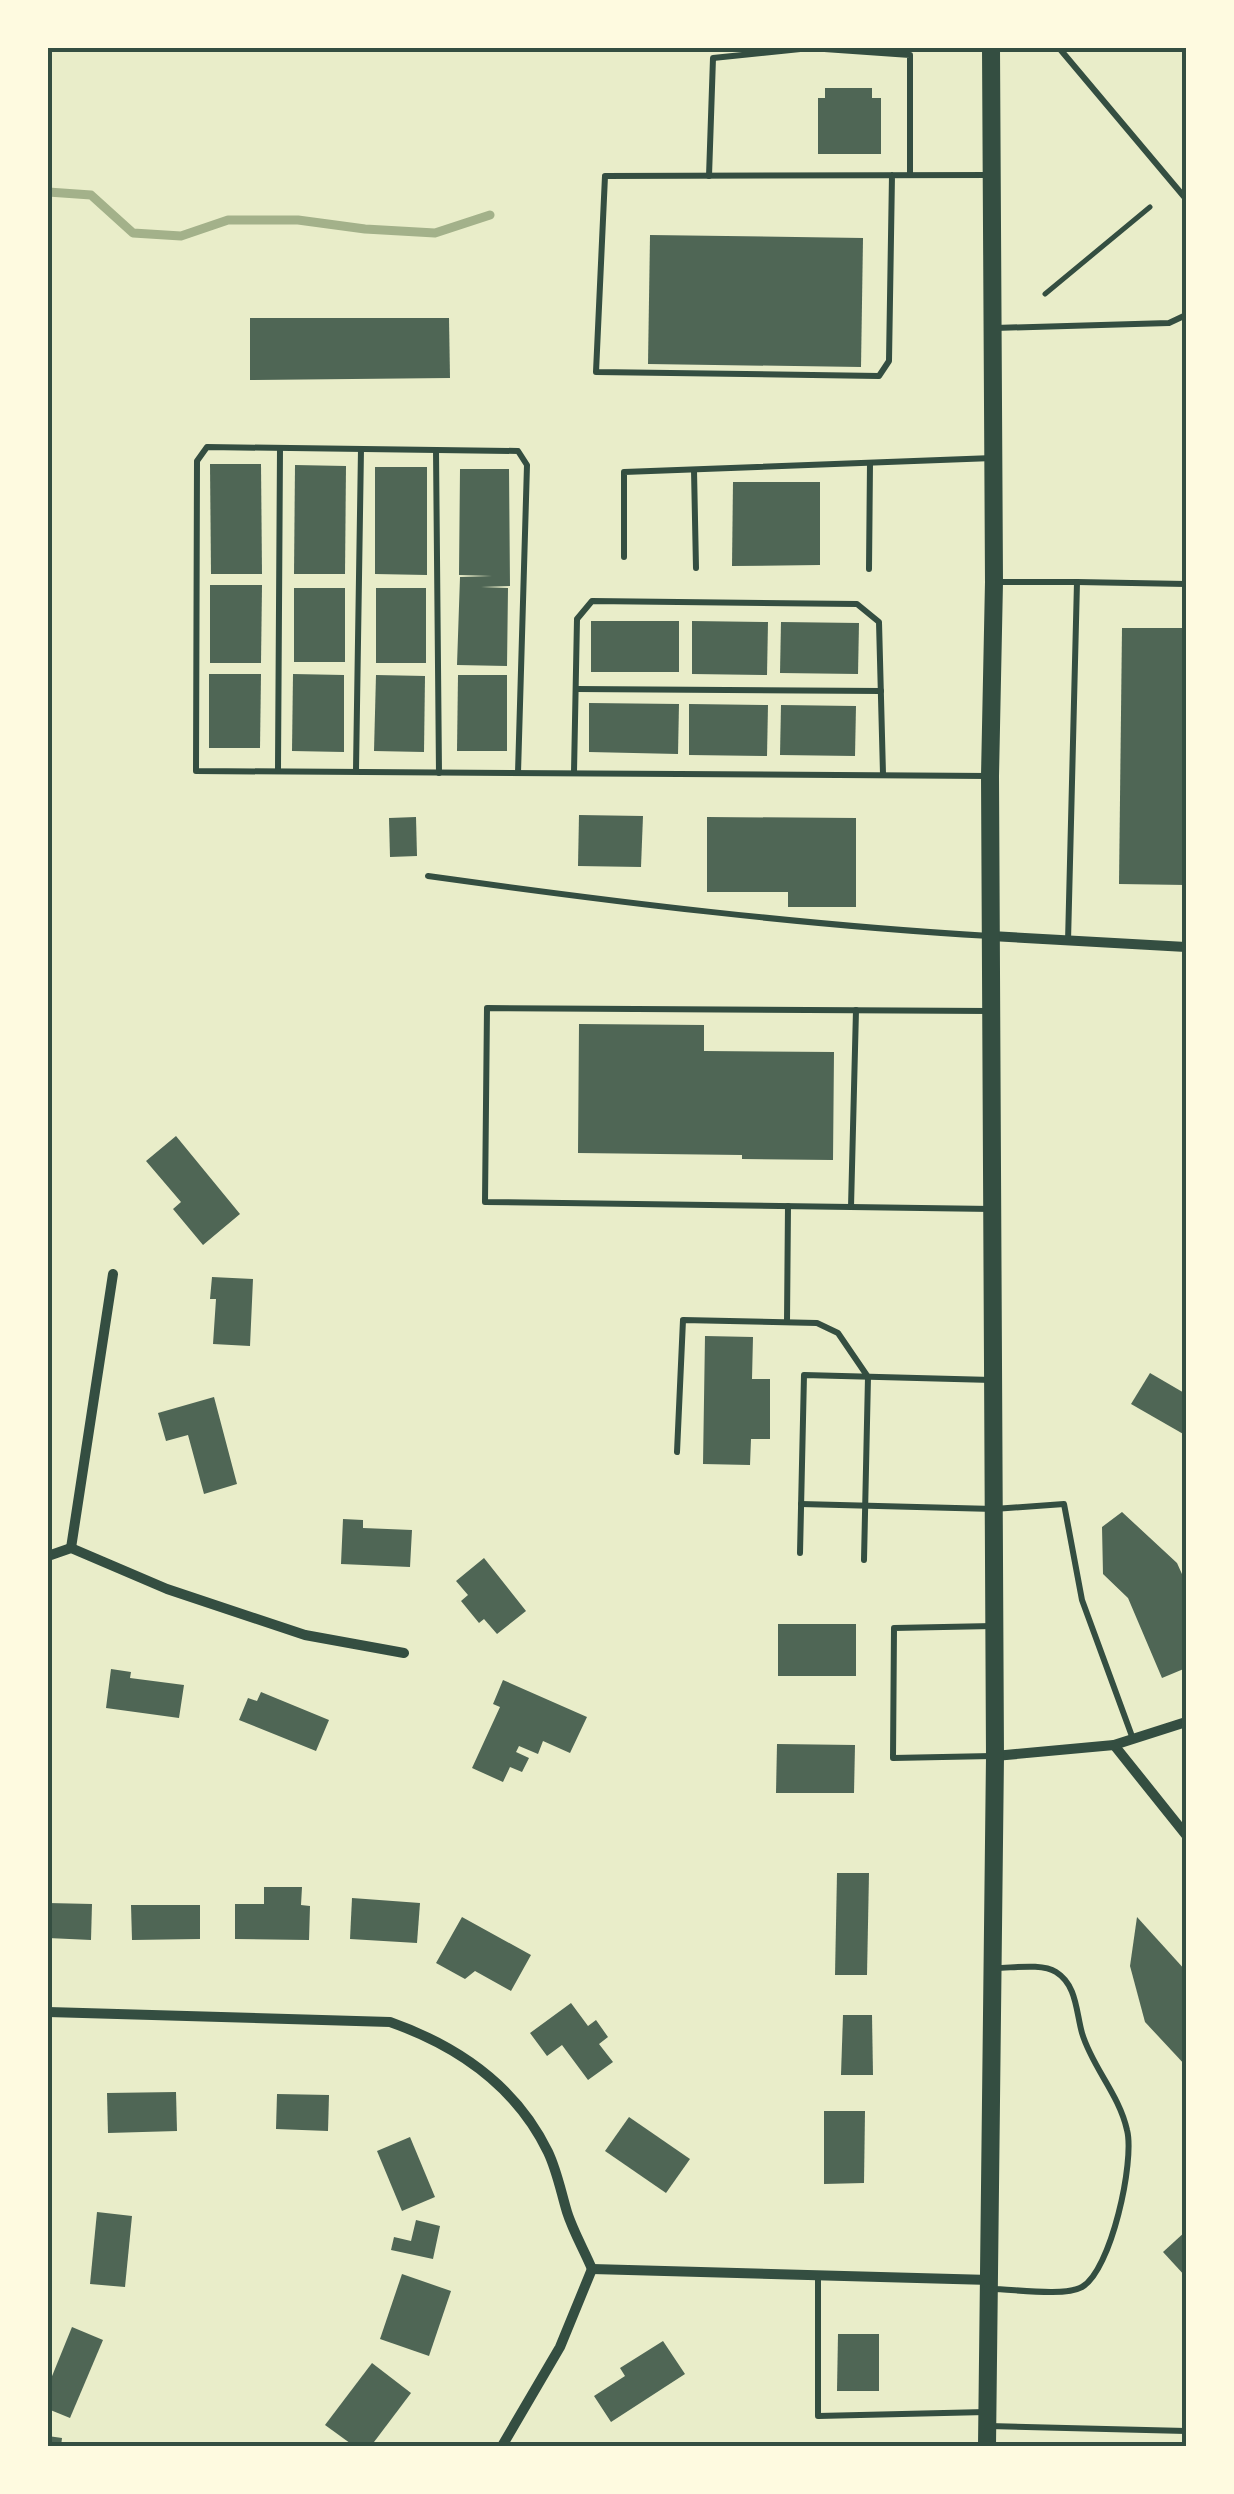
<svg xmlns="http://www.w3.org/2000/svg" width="1234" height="2494" font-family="'Exo 2',sans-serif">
<rect width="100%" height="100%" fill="#e9edc9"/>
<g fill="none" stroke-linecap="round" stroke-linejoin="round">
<polyline stroke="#a3b18a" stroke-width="9" points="48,192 91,195 133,233 181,236 228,220 298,220 365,229 435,233 490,215"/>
</g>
<g fill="#4f6655">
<polygon points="825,88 872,88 872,98 881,98 881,154 818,154 818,98 825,98"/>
<polygon points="650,235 863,238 861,367 648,364"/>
<polygon points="250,318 449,318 450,378 250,380"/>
<polygon points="210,464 261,464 262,574 211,574"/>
<polygon points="295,465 346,466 345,574 294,574"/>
<polygon points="375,467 427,467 427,575 375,574"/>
<polygon points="460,469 509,469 510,586 481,587 508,588 507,666 457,665 460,577 492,576 459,575"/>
<polygon points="733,482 820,482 820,565 732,566"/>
<polygon points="210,585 262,585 261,663 210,663"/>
<rect x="294" y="588" width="51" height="74"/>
<rect x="376" y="588" width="50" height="75"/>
<rect x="591" y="621" width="88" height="51"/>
<polygon points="692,621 768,622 767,675 692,674"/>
<polygon points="781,622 859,623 858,674 780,673"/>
<polygon points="1122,628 1186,628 1186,885 1119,884"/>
<polygon points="209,674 261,674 260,748 209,748"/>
<polygon points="293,674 344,675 344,752 292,751"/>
<polygon points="376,675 425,676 424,752 374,751"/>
<polygon points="458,675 507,675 507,751 457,751"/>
<polygon points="589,703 679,704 678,754 589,752"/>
<polygon points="689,704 768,705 767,756 689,755"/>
<polygon points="781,705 856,706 855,756 780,755"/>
<polygon points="579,815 643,816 641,867 578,866"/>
<polygon points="416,817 417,856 390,857 389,818"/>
<polygon points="707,817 856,818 856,907 788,907 788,892 707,892"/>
<polygon points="579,1024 704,1025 704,1051 834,1052 833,1160 742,1159 742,1155 578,1153"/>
<polygon points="176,1136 240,1214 203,1245 173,1209 181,1202 146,1161"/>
<polygon points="212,1277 253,1279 250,1346 213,1344 216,1299 210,1299"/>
<polygon points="705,1336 753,1337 752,1379 770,1379 770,1439 751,1439 750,1465 703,1464"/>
<polygon points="1150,1373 1186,1394 1185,1435 1131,1404"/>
<polygon points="214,1397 237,1484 204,1494 188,1435 166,1441 158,1413"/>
<polygon points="1122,1512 1177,1563 1186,1583 1186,1668 1162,1678 1128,1598 1103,1574 1102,1527"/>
<polygon points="343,1519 363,1520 363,1528 412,1530 410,1567 341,1564"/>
<polygon points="484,1558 526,1611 497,1634 484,1619 479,1623 461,1601 468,1595 456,1581"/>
<rect x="778" y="1624" width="78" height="52"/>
<polygon points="111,1669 131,1672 130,1678 184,1685 179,1718 106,1708"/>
<polygon points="503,1680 587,1717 570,1753 543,1741 538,1754 519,1746 516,1752 529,1758 522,1772 510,1767 503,1782 472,1768 500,1707 493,1704"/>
<polygon points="261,1692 329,1720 316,1751 239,1720 248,1698 257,1701"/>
<polygon points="777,1744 855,1745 854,1793 776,1793"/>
<polygon points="837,1873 869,1873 867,1975 835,1975"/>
<polygon points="264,1887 302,1887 301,1905 310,1906 309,1940 235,1939 235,1904 264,1904"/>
<polygon points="352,1898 420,1903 417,1943 350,1939"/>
<polygon points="48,1903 92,1904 91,1940 48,1938"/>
<polygon points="131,1905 200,1905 200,1939 132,1940"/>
<polygon points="462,1917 531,1955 511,1991 475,1971 465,1979 436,1963"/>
<polygon points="1137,1917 1186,1971 1186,2066 1145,2022 1130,1966"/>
<polygon points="571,2003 588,2026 596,2020 608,2037 599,2044 613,2062 588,2080 562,2045 547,2056 530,2033"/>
<polygon points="843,2015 872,2015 873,2075 841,2075"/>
<polygon points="176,2092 177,2131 108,2133 107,2093"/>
<polygon points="277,2094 329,2095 328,2131 276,2129"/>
<polygon points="824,2111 865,2111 864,2183 824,2184"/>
<polygon points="629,2117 690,2159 666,2193 605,2151"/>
<polygon points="410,2137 435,2197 402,2211 377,2151"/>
<polygon points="97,2212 132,2216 125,2287 90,2284"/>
<polygon points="416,2220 440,2226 433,2259 391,2250 394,2237 411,2241"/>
<polygon points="1186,2231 1186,2277 1163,2252"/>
<polygon points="402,2274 451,2291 429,2356 380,2339"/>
<polygon points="72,2327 103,2340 70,2418 48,2409 48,2386"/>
<polygon points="838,2334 879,2334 879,2391 837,2391"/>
<polygon points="663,2341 685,2374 611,2422 594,2396 625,2376 620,2368"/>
<polygon points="372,2363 411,2393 371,2446 354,2446 325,2425"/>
<polygon points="48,2436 62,2438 61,2446 48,2446"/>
</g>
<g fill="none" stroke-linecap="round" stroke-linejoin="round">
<polyline stroke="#344e41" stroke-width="5" points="1045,294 1150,207"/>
<g stroke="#344e41" stroke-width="6">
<polyline points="1059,48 1186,199"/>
<polyline points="892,175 889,361 879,376 596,372 605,176 991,175"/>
<polyline points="709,176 713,58 810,48 910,55 910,175"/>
<polyline points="995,328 1169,323 1186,315"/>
<polyline points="436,450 439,773"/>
<polyline points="694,470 696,568"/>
<polyline points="624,557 624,472 993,458"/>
<polyline points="869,569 870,463"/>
<polyline points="999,582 1077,582 1068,942"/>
<polyline points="1077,582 1186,584"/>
<polyline points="576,689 881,691"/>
<polyline points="278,769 280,448"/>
<polyline points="356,770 361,449"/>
<polyline points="574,772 577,619 592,601 857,604 879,622 883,774"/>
<polyline points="518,773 527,465 518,451 207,447 197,461 196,771 989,776"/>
<path d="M428,876C615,902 801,925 990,936"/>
<polyline points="989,1011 487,1008 485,1202 992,1209"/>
<polyline points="851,1207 856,1010"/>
<polyline points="787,1322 788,1206"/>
<polyline points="677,1452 683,1320 817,1323 838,1333 868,1377 864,1560"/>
<polyline points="801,1504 994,1509 1064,1504 1082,1600 1133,1739"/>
<polyline points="800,1553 804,1375 992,1380"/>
<polyline points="992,1756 893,1758 894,1628 993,1626"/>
<polyline points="818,2276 818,2416 986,2412"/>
<path d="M991,2289C1014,2289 1063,2297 1082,2287C1111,2271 1135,2161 1127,2130C1119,2094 1092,2067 1082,2033C1076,2012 1077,1985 1056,1972C1042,1963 1013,1968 996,1968"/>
<polyline points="989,2426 1186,2431"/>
</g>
<g stroke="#344e41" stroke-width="10">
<polyline points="991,936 1186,947"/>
<polyline points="71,1548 113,1274"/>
<polyline points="48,1556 71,1548 167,1589 305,1635 404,1653"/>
<polyline points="1114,1745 1186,1835"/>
<polyline points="995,1756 1114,1745 1186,1722"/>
<path d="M48,2012L390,2022C458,2046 516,2086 548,2152C557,2171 561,2192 567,2212C573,2231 584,2250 592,2269"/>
<polyline points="592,2269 990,2280"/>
<polyline points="502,2446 560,2347 592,2269"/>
</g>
<polyline stroke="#344e41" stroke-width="18" points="987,2446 995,1756 990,776 994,582 991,48"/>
</g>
<rect width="1234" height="2494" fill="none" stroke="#fefae0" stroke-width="100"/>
<rect x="50" y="50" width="1134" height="2394" fill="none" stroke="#344e41" stroke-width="4"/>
</svg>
